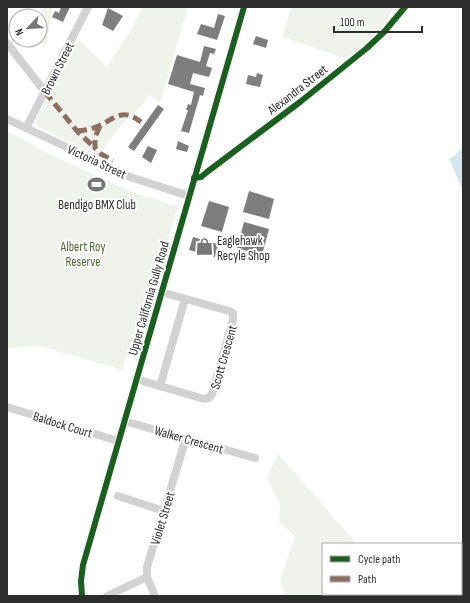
<svg xmlns="http://www.w3.org/2000/svg" width="470" height="603" font-family="'Sofia Sans Condensed',sans-serif">
<rect width="100%" height="100%" fill="#fff"/>
<g fill="#f0f3eb">
<polygon points="44,7 53,7 46,46 33,41 34,40 40,40 41,16"/>
<polygon points="143,7 188,7 160,103 149,95 135,113 125,121 98,155 36,126 35,120 79,40 107,67 132,28"/>
<path d="M296,7H394C382,28 369,50 344,58L282,37L290,10Z"/>
<polygon points="7,131 21,138 45,152 131,192 178,206 153,289 150,289 129,356 126,356 122,370 40,346 7,348"/>
<polygon points="278,454 357,544 323,544 323,594 408,594 411,596 285,596 280,581 295,536 279,522 280,504 267,478"/>
</g>
<polygon fill="#d7e7f0" points="463,147 463,191 449,159 454,156"/>
<g fill="#7e7e7e">
<polygon points="61,7 70,7 63,22 52,17 55,11 59,13"/>
<polygon points="108,8 123,16 113,31 102,25"/>
<polygon points="218,14 225,16 217,40 197,34 201,24 214,28"/>
<polygon points="256,36 268,40 266,48 253,44"/>
<polygon points="204,46 216,49 214,54 210,53 206,66 212,68 209,77 193,73 190,84 205,88 203,96 200,95 189,133 181,131 188,110 186,110 188,104 191,105 194,92 168,84 177,55 200,62"/>
<polygon points="257,73 263,75 260,87 246,84 248,75 256,77"/>
<polygon points="158,105 164,109 134,151 128,147"/>
<polygon points="178,141 189,146 187,152 176,149"/>
<polygon points="148,146 157,150 151,163 142,157"/>
<polygon points="249,191 274,199 269,219 243,212"/>
<polygon points="209,201 229,207 222,232 201,226"/>
<polygon points="244,222 269,229 262,255 237,248"/>
<polygon points="193,237 218,244 215,257 189,250"/>
</g>
<g fill="none" stroke-linecap="round" stroke-linejoin="round">
<g stroke="#d2d2d2" stroke-width="8">
<polyline points="7,43 45,92"/>
<polyline points="7,119 130,177 189,196"/>
<polyline points="26,128 88,7"/>
<polyline points="194,178 201,177 207,172 300,102 367,48 384,32 405,7"/>
<polyline points="136,379 204,399 209,398 212,394 233,320 233,313 229,311 161,292"/>
<polyline points="160,386 185,299"/>
<polyline points="7,407 118,441"/>
<polyline points="124,421 255,458"/>
<polyline points="118,496 164,511"/>
<polyline points="82,596 81,581 83,565 244,7"/>
<polyline points="107,596 147,577"/>
<polyline points="155,596 147,577 147,567 186,438"/>
</g>
<g stroke="#8d6e63" stroke-width="5" stroke-dasharray="10 5" stroke-linecap="butt">
<polyline points="45,92 77,131 95,148"/>
<polyline points="100,126 95,137 95,148 101,154 113,161"/>
<path d="M77,131C84,130 90,130 96,127C114,120 121,106 141,122"/>
</g>
<defs>
<g id="cycleway">
<polyline points="194,178 201,177 207,172 300,102 367,48 384,32 405,7"/>
<polyline points="82,596 81,581 83,565 244,7"/>
</g>
</defs>
<use href="#cycleway" stroke="#fff" stroke-width="8"/>
<use href="#cycleway" stroke="#1b5e20" stroke-width="6"/>
</g>
<defs>
<symbol id="stadium-bare" viewBox="-9 -9 18 18"><path d="M0-5a6.5 5 0 1 0 0 10a6.5 5 0 1 0 0-10ZM-3.5-1.8h7v3.6h-7Z" fill="#767676" stroke="#fff" stroke-width="2.5" paint-order="stroke"/></symbol>
<symbol id="shop-bare" viewBox="-9 -9 18 18"><path d="M-5-2.5h2.3a2.7 3.5 0 0 1 5.4 0H5L5.5 6h-11ZM-1.5-2.5h3a1.5 2.3 0 0 0-3 0Z" fill="#767676" stroke="#fff" stroke-width="2.5" paint-order="stroke"/></symbol>
</defs>
<g fill-rule="evenodd">
<use href="#stadium-bare" x="84" y="172" width="25" height="25"/>
<use href="#shop-bare" x="192" y="234" width="25" height="25"/>
</g>
<g text-anchor="middle" stroke-width="4" stroke-linejoin="round" paint-order="stroke">
<g font-size="13" fill="#2d2d2d" stroke="#fff">
<text transform="translate(57 68) rotate(-63)" y="5">Brown Street</text>
<text transform="translate(297 89) rotate(-38)" y="5">Alexandra Street</text>
<text transform="translate(97 161) rotate(25)" y="5">Victoria Street</text>
<text transform="translate(148 298) rotate(-74)" y="5">Upper California Gully Road</text>
<text transform="translate(223 357) rotate(-74)" y="5">Scott Crescent</text>
<text transform="translate(63 424) rotate(17)" y="5">Baldock Court</text>
<text transform="translate(189 439) rotate(16)" y="5">Walker Crescent</text>
<text transform="translate(162 518) rotate(-73)" y="5">Violet Street</text>
</g>
<g font-size="13" fill="#2d2d2d" stroke="#fff">
<text x="97" y="209">Bendigo BMX Club</text>
<text x="217" y="245" text-anchor="start">Eaglehawk<tspan x="217" dy="15">Recyle Shop</tspan></text>
</g>
<g font-size="13" fill="#51673b" stroke="#fff">
<text x="83" y="251">Albert Roy<tspan x="83" dy="15">Reserve</tspan></text>
</g>
</g>
<rect width="470" height="603" fill="none" stroke="#2d2d2d" stroke-width="16"/>
<rect x="322" y="543" width="140" height="52" fill="#ffffff" stroke="#ababab"/>
<rect x="330" y="556" width="20" height="6" fill="#1b5e20" stroke="#ababab"/>
<text x="358" y="563" font-size="12" fill="#2d2d2d">Cycle path</text>
<rect x="330" y="576" width="20" height="6" fill="#8d6e63" stroke="#ababab"/>
<text x="358" y="583" font-size="12" fill="#2d2d2d">Path</text>
<g transform="translate(28 28) rotate(245)"><circle r="19" fill="#ffffff" stroke="#ababab"/>
<path d="M0-3L7 15L0 10L-7 15Z" fill="#767676"/>
<text y="-6" font-size="11" font-weight="bold" text-anchor="middle" fill="#2d2d2d">N</text>
</g>
<path d="M334 26v6h88v-6" fill="none" stroke="#2d2d2d" stroke-width="2"/>
<text x="340" y="26" font-size="12" fill="#2d2d2d" stroke="#ffffff" stroke-width="3" paint-order="stroke">100 m</text>
</svg>
